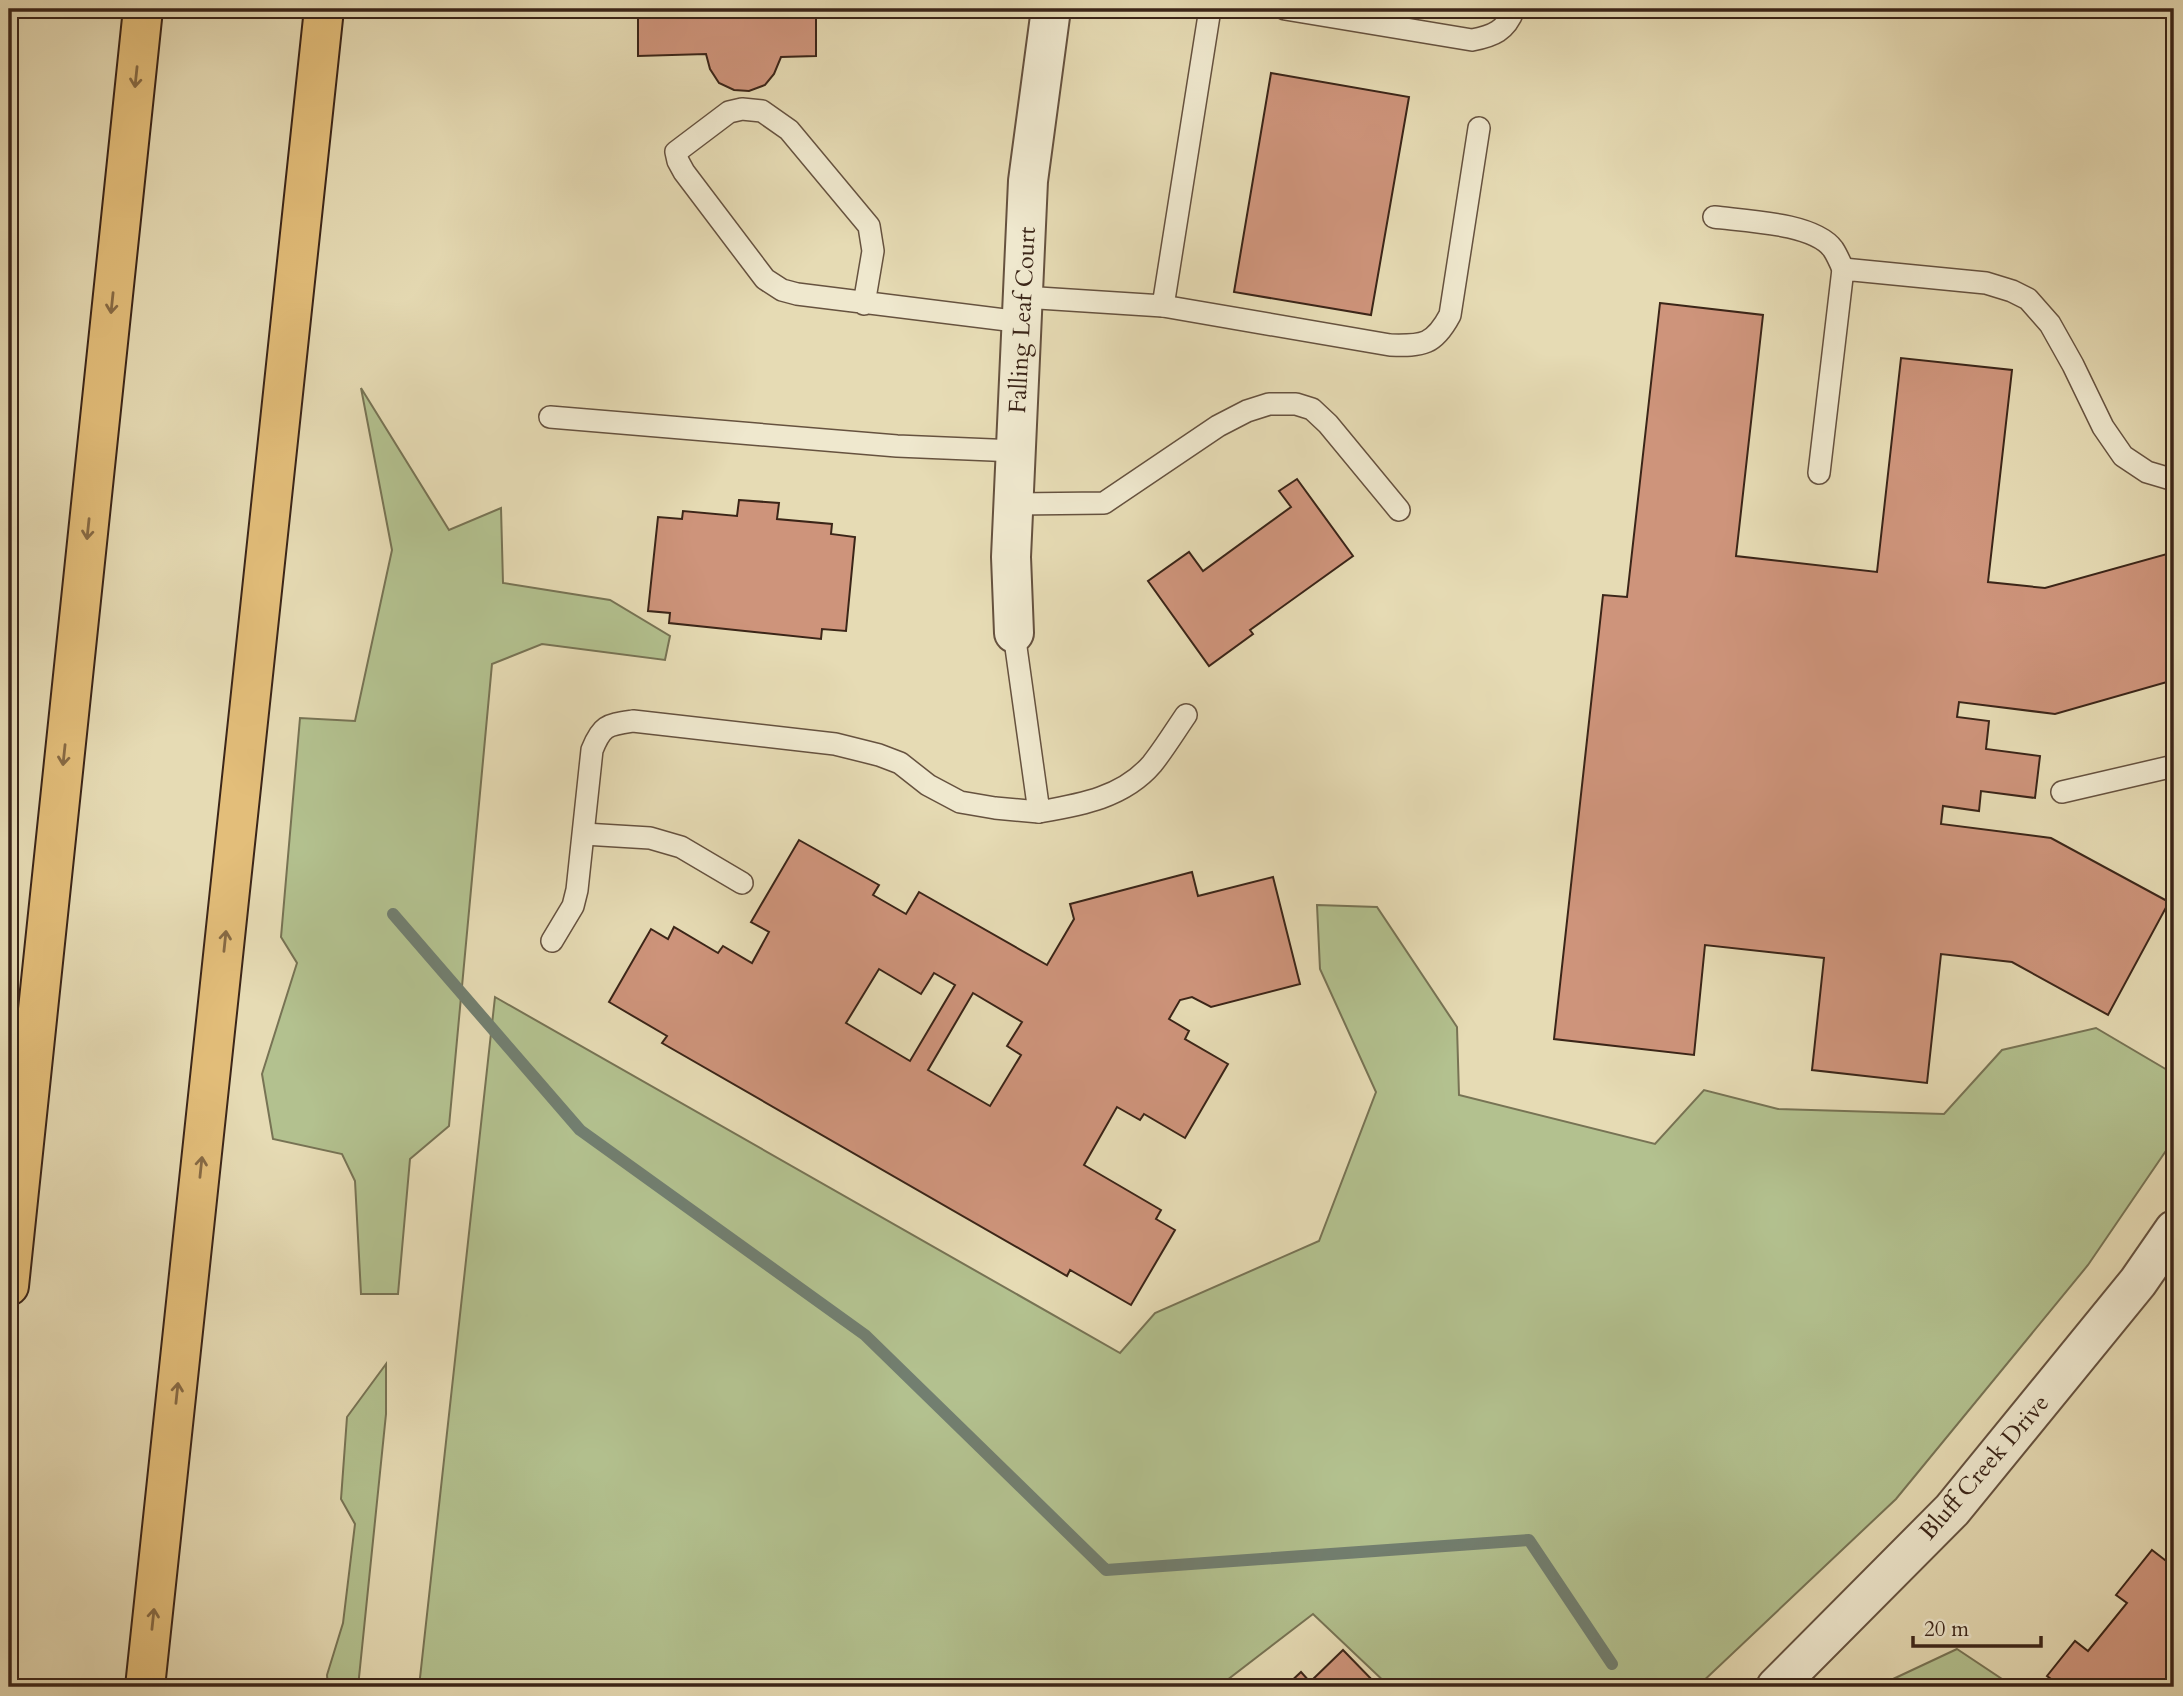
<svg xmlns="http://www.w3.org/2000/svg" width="2183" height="1696" font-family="Cardo,serif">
<rect width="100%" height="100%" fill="#e6dbb4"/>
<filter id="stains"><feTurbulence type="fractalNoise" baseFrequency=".00286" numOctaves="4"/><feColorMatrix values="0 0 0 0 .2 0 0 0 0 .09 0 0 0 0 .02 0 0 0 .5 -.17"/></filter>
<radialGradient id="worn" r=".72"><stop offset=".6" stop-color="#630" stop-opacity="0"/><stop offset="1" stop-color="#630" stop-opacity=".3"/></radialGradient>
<g fill="#b3c18f" stroke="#777354" stroke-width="2">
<polygon points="361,388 449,530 501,508 503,583 610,600 670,636 665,660 542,644 492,664 449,1126 410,1159 398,1294 361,1294 355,1181 342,1154 273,1139 262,1074 297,963 281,937 300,718 355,721 392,550"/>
<polygon points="1317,905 1377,907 1457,1027 1459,1095 1655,1144 1704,1090 1778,1109 1944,1114 2002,1050 2096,1028 2174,1074 2174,1139 2088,1265 1896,1499 1697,1687 1390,1687 1313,1614 1218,1687 419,1687 495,997 1120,1353 1155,1313 1319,1241 1376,1092 1320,969"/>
<polygon points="386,1364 386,1414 358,1687 328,1687 327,1675 343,1623 355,1524 341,1499 347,1417"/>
<polygon points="1957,1649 2014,1687 1876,1687"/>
</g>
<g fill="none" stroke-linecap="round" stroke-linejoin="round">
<polyline stroke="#727f70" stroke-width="12" points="393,914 580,1130 865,1335 1106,1570 1529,1540 1612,1664"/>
</g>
<g fill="#ce947b" stroke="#3b2518" stroke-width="2" fill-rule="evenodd">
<polygon points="638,9 816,9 816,56 781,57 774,74 765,85 749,91 734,90 719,83 710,69 706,54 638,56"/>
<polygon points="1271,73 1409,97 1371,315 1234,292"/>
<polygon points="1660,303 1763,315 1736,556 1877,572 1901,358 2012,370 1988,582 2045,588 2174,552 2174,680 2055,714 1959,702 1957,717 1989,721 1986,749 2040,756 2035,798 1981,791 1979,811 1943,806 1941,824 2051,838 2169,902 2108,1015 2012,962 1941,954 1927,1083 1812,1070 1824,958 1705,945 1694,1055 1554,1039 1603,595 1627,597"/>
<polygon points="1297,479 1353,556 1250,630 1253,634 1209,666 1148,581 1189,552 1203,571 1291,507 1279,491"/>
<polygon points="739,500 779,503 777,519 832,524 831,534 855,537 846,631 822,629 821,639 669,623 670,613 648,611 658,517 682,519 683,511 737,516"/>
<path d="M799,840L879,885L873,895L906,914L919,892L1047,965L1074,919L1070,904L1192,872L1198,896L1273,877L1300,984L1211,1007L1192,997L1180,1000L1169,1019L1189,1031L1185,1039L1228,1064L1185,1138L1144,1114L1140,1120L1117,1107L1084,1165L1161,1210L1156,1219L1175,1230L1131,1305L1070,1270L1067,1276L662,1043L667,1036L609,1002L651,929L668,939L674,927L718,953L723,946L752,963L769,932L751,922ZM879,969L921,994L934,973L955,985L910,1061L846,1023ZM973,993L1022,1022L1007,1046L1021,1055L990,1106L928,1070Z"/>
<polygon points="2152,1550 2174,1567 2174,1682 2170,1678 2163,1687 2062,1687 2047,1676 2075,1641 2088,1651 2127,1603 2116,1595"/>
<polygon points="1343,1650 1379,1687 1285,1687 1301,1672 1310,1682"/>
</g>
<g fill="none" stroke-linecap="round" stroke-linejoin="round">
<defs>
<g id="lane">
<path d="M1285,9L1472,40C1493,36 1506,31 1514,9"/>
<path d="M1714,217C1745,221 1814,223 1833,249C1837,255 1840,262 1843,269"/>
<polyline points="1023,297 1163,306 1210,9"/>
<polyline points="864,304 873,251 869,226 789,130 762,111 742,109 729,112 676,152 678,161 684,172 765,279 782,290 797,294 1022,322"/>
<path d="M1163,306L1390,345C1423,346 1434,345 1450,315L1479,128"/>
<polyline points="550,417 897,446 1016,451"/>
<polyline points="1819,473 1843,269 1986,283 2012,291 2028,299 2050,324 2073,365 2103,427 2123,456 2147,472 2174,480"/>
<polyline points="1013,504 1104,503 1218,426 1247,411 1269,404 1296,404 1312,409 1328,424 1399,510"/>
<path d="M1014,633L1039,812C1079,805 1123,798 1152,764C1164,749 1175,731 1186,715"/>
<polyline points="2062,792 2174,766"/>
<polyline points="584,834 650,838 681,847 742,883"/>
<path d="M552,941L573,906L577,890L592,750C602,725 607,725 633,721L835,744L879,755L900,763L928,785L960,802L995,808L1039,812"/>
</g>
<g id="street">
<polyline points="1014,633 1011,557 1028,181 1051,9"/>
<polyline points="1776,1687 1952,1510 2138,1282 2174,1230"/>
</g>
<g id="highway">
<polyline points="9,1286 143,9"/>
<polyline points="145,1687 324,9"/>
</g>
</defs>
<use href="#lane" stroke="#66523f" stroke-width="24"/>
<use href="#street" stroke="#66523f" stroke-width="42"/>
<use href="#highway" stroke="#3b2518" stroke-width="42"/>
<use href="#lane" stroke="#efe8ce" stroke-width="21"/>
<use href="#street" stroke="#efe8ce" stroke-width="38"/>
<use href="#highway" stroke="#e3be7a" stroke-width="38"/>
</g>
<defs><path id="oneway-shaft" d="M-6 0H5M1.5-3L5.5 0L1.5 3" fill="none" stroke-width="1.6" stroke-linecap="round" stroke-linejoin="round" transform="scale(1.75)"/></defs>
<g stroke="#876a44">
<use href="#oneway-shaft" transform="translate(136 77) rotate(96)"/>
<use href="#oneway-shaft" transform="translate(112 303) rotate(96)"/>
<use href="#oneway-shaft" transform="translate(88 529) rotate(96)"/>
<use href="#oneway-shaft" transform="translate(64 755) rotate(96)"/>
<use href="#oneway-shaft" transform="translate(225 941) rotate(-84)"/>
<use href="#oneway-shaft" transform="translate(201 1167) rotate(-84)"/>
<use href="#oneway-shaft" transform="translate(177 1393) rotate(-84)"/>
<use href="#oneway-shaft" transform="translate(153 1619) rotate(-84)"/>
</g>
<g text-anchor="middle" stroke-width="5" stroke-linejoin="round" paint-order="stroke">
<g font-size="24" fill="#3b2518" stroke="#efe8ce">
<text transform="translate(1022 320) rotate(-87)" y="8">Falling Leaf Court</text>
<text transform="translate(1984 1467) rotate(-49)" y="8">Bluff Creek Drive</text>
</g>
</g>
<rect width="2183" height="1696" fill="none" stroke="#e6dbb4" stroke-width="35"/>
<rect x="10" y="10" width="2162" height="1675" fill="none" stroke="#3b2518" stroke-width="3.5"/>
<rect x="18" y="18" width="2148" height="1661" fill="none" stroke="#3b2518" stroke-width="2"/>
<path d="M1913 1636v10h128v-10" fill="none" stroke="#3b2518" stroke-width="3.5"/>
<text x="1924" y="1636" font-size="21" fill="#3b2518" stroke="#efe8ce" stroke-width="5" paint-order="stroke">20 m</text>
<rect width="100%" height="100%" filter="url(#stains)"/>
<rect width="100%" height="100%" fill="url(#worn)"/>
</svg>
